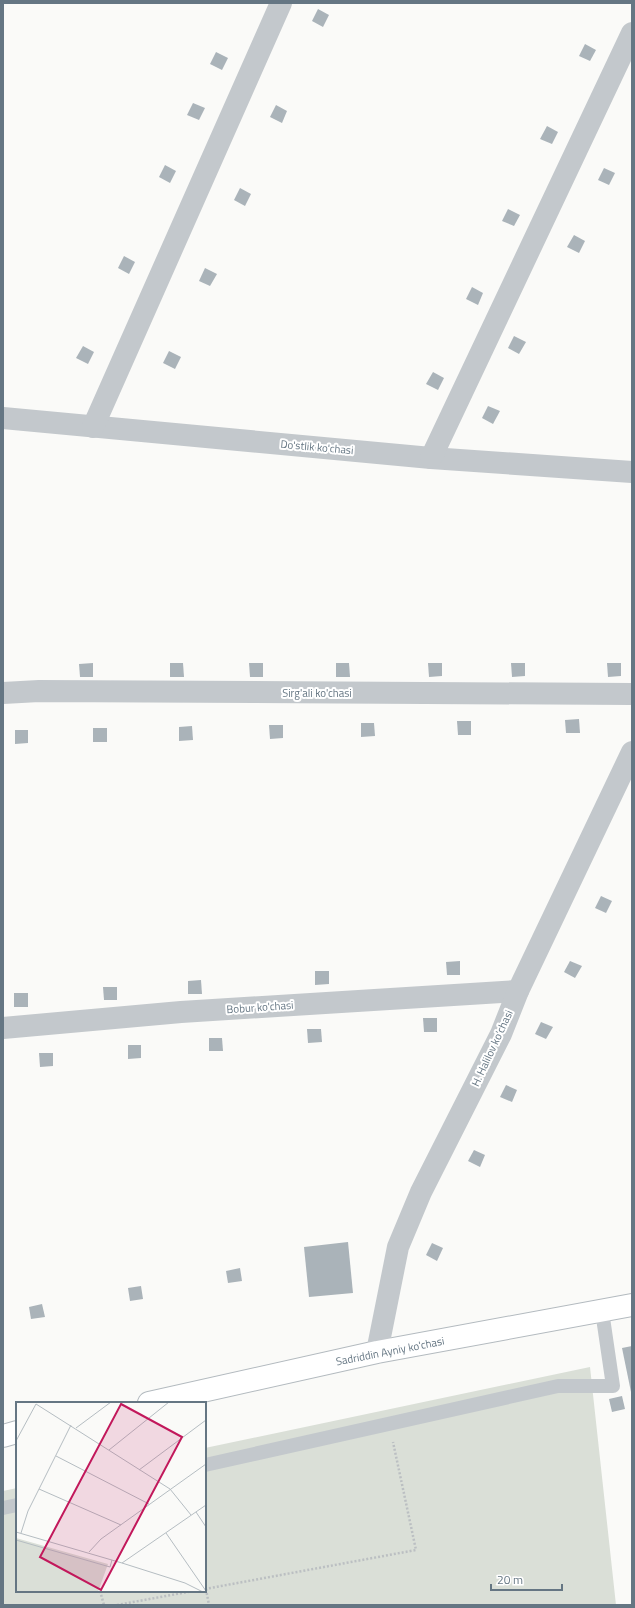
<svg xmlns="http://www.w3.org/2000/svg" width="635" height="1608" font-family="'Titillium Web',sans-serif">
<rect width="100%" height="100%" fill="#fafaf8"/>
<polygon fill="#dadfd7" points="590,1367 616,1605 3,1605 3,1491 17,1488 17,1591 205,1591 205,1448"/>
<g fill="#aab3b9">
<polygon points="318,9 329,15 323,27 312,21"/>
<polygon points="585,44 596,50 590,61 579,56"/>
<polygon points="216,52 228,58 222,70 210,64"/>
<polygon points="193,103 205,108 199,120 187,115"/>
<polygon points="276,105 287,111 282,123 270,117"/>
<polygon points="547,126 558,132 552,144 540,139"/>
<polygon points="165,165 176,171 170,183 159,177"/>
<polygon points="604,168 615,173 609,185 598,180"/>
<polygon points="240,188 251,194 245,206 234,200"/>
<polygon points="508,209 520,215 514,226 502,221"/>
<polygon points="574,235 585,241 579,253 567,247"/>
<polygon points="124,256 135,262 129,274 118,268"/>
<polygon points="205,268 217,274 210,286 199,281"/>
<polygon points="472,287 483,293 478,305 466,299"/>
<polygon points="514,336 526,342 519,354 508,348"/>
<polygon points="83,346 94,352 88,364 76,358"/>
<polygon points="169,351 181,357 175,369 163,363"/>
<polygon points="433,372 444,378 438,390 426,384"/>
<polygon points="488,406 500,411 493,424 482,418"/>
<polygon points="93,663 93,677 80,677 79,664"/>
<polygon points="170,663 183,663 184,677 170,677"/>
<polygon points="249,663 263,663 263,677 250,677"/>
<polygon points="336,663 349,663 350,677 336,677"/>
<polygon points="428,663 442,663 442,676 429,677"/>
<polygon points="511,663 525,663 525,676 512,677"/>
<polygon points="607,663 621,663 621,676 608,677"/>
<polygon points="579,719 580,733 566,733 565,720"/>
<polygon points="457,721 471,721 471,735 458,735"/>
<polygon points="361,723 374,723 375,736 361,737"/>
<polygon points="269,725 283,725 283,738 270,739"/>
<polygon points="192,726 193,740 179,741 179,727"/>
<rect x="93" y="728" width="14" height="14"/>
<polygon points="15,730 28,730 28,743 15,744"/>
<polygon points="601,896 612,901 606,913 595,908"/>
<polygon points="460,961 460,975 447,975 446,962"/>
<polygon points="570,961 582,966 575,978 564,972"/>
<polygon points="315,971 329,971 329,984 315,985"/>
<polygon points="201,980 202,994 188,994 188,981"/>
<polygon points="103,987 117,987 117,1000 104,1000"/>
<rect x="14" y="993" width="14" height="14"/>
<polygon points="423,1018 437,1018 437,1032 424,1032"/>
<polygon points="541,1022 553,1027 546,1039 535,1034"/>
<polygon points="307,1029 321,1029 322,1042 308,1043"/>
<polygon points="209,1038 222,1038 223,1051 209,1051"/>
<polygon points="128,1045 141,1045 141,1058 128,1059"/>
<polygon points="39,1053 53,1053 53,1066 40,1067"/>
<polygon points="506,1085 517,1090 512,1102 500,1097"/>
<polygon points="474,1150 485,1155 480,1167 468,1161"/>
<polygon points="348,1242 353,1293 309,1297 304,1247"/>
<polygon points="432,1243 443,1248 437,1261 426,1255"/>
<polygon points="240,1268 242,1281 228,1283 226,1271"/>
<polygon points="141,1286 143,1299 130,1301 128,1288"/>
<polygon points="42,1304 45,1317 31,1319 29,1307"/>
<polygon points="632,1346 632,1392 631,1392 622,1348"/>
<polygon points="622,1396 625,1409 612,1412 609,1399"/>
</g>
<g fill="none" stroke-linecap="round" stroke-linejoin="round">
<defs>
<g id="secondary">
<polyline points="149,1403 377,1352 632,1305"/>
<polyline points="3,1436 17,1432"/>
</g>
</defs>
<use href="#secondary" stroke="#b3babf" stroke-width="24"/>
<g stroke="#bbbfc2" stroke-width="2.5" stroke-dasharray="2 2" stroke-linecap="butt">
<polyline points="205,1589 416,1550 393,1442"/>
<polyline points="206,1589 209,1605"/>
<polyline points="100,1591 104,1605"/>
<polyline points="117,1605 193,1591"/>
</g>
<g stroke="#c3c8cc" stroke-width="14">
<polyline points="205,1465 558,1386 613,1386 602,1311"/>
<polyline points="3,1508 17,1505"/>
</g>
<g stroke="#c3c8cc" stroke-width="22">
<polyline points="3,418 431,458 632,472"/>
<polyline points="93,427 281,3"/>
<polyline points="431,458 632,33"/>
<polyline points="3,693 39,691 632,694"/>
<polyline points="3,1028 181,1012 518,991"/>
<polyline points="377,1352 398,1247 421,1192 501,1034 518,991 632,752"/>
</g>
<use href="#secondary" stroke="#fff" stroke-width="22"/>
</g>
<g text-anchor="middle" stroke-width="4" stroke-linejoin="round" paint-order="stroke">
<g font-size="11" fill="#657683" stroke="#fff">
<text transform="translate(317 447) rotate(5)" y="4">Do'stlik ko'chasi</text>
<text x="317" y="697">Sirg'ali ko'chasi</text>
<text transform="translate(260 1007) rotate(-4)" y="4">Bobur ko'chasi</text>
<text transform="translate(492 1048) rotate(-65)" y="4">H. Halilov ko'chasi</text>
<text transform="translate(390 1351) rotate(-11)" y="4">Sadriddin Ayniy ko'chasi</text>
</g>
</g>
<g transform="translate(16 1402)">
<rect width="190" height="190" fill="#fafaf8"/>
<path d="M0,136L92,162L82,190H0Z" fill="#dadfd7"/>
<path fill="none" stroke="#b5bdc2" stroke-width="1" d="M60,26L95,0M0,39L20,2L154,87L175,113M93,48L153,0M40,54L133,102M123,68L190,18M23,87L105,123M180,110L190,125M0,130L106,161L169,181L187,190M5,131L12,109L55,23M150,131L190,189M0,138L94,165L96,158M73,150L85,137L190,62M106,161L190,103"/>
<path fill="#c2185b" fill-opacity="0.15" stroke="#c2185b" stroke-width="2" d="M105,2L166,35L85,188L24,155Z"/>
<rect width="190" height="190" fill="none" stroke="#657683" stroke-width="2"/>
</g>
<rect width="635" height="1608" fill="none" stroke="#657683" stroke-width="8"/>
<path d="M491 1584v6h71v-6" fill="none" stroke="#657683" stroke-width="2"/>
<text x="497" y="1584" font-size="12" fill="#657683" stroke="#ffffff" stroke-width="3" paint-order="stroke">20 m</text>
</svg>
